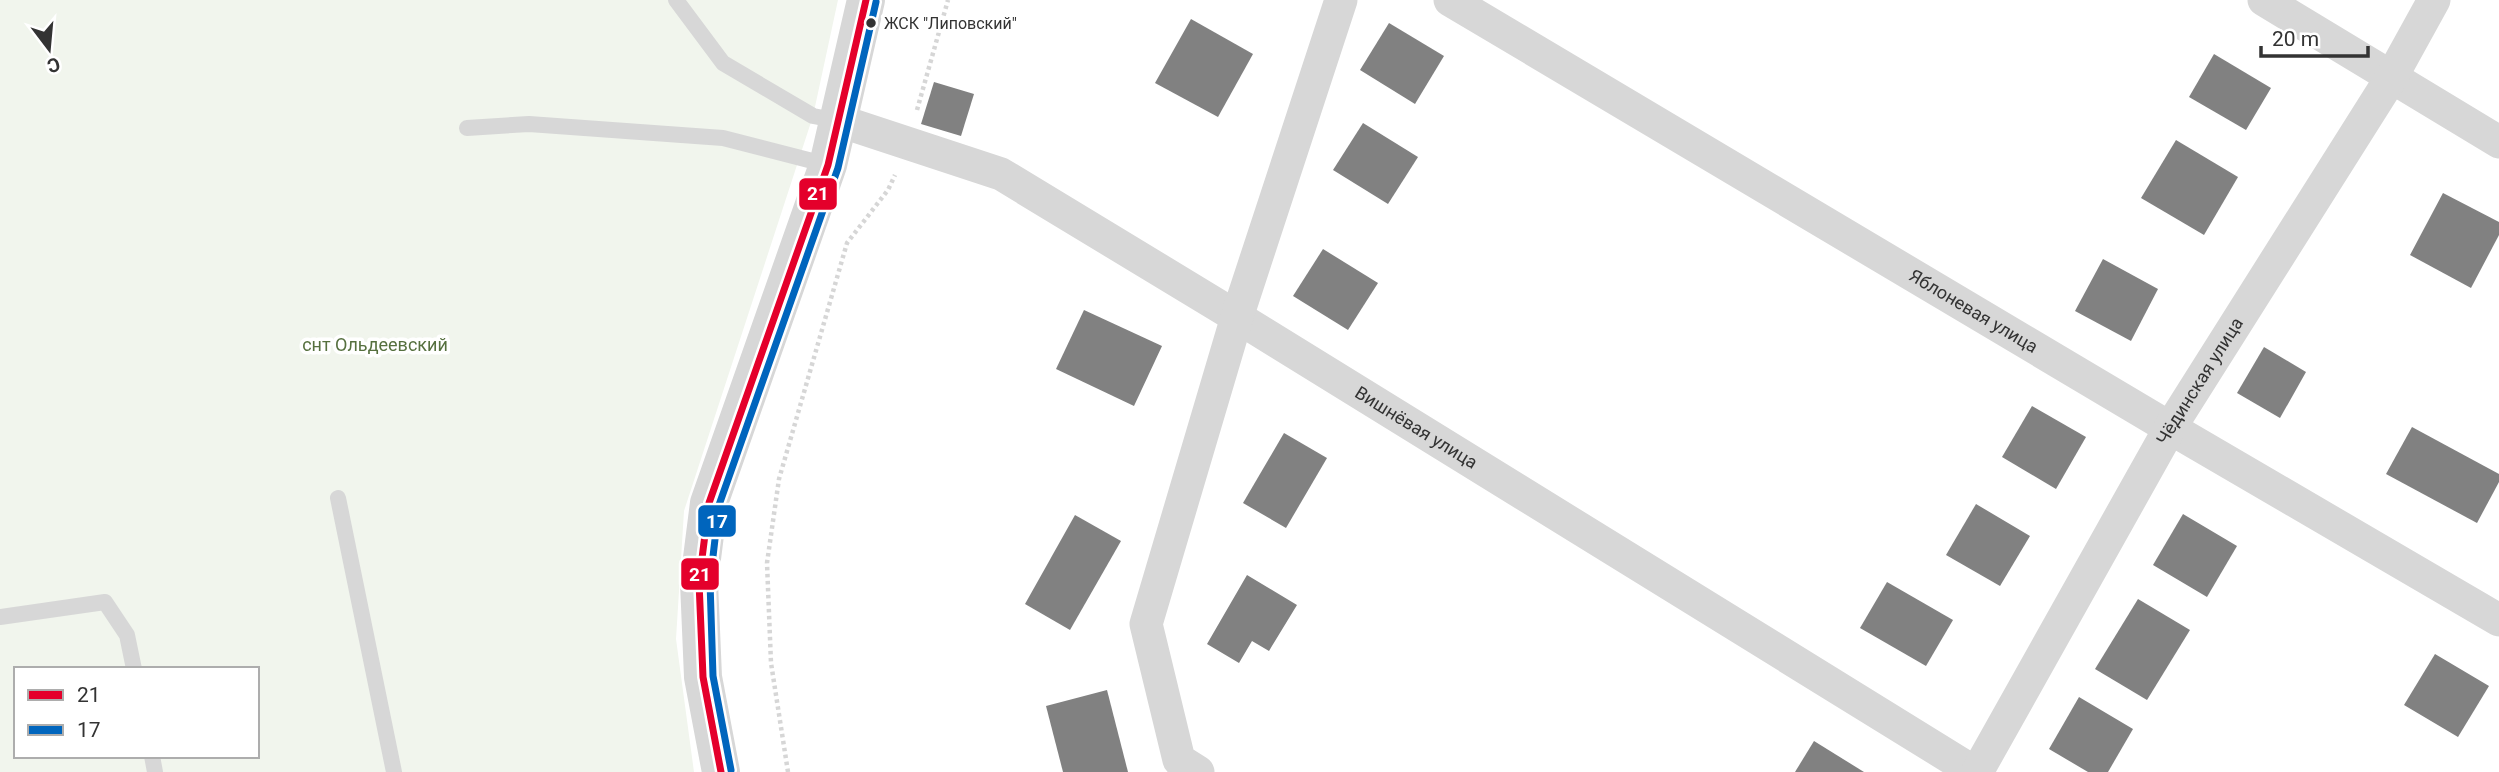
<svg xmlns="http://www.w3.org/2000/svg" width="2499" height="772" font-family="Roboto,sans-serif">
<rect width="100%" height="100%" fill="#fff"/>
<path fill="#f1f5ed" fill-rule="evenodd" d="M0,0H838L813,116L684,511L676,639L694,772H0ZM16,669H257V756H16Z"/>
<g fill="#818181">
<polygon points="1191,19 1253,54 1218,117 1155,83"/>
<polygon points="1389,23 1444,56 1415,104 1360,70"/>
<polygon points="2214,54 2271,88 2246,130 2189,97"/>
<polygon points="934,82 974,94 961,136 921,124"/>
<polygon points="1363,123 1418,157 1388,204 1333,170"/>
<polygon points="2176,140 2238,177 2204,235 2141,198"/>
<polygon points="2443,193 2499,222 2499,235 2471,288 2410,255"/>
<polygon points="1323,249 1378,283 1348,330 1293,296"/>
<polygon points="2103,259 2158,289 2131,341 2075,311"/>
<polygon points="1084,310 1162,346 1134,406 1056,369"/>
<polygon points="2264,347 2306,372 2280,418 2237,393"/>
<polygon points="2032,406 2086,437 2056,489 2002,457"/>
<polygon points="2412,427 2499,474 2499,482 2477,523 2386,474"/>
<polygon points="1284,433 1327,458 1286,528 1243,503"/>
<polygon points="1976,504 2030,536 2000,586 1946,555"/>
<polygon points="2183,514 2237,546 2207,597 2153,565"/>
<polygon points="1075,515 1121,541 1070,630 1025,604"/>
<polygon points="1247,575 1297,605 1269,651 1252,641 1239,663 1207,644"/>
<polygon points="1887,582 1953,620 1926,666 1860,628"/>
<polygon points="2138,599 2190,630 2147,700 2095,669"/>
<polygon points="2435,654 2489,686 2458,737 2404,705"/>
<polygon points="1107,690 1128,772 1063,772 1046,706"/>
<polygon points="2079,697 2133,729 2108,772 2088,772 2049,749"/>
<polygon points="1814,741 1864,772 1795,772"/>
</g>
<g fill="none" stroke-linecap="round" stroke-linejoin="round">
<g stroke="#d6d6d6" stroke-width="4.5" stroke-dasharray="3.5 3.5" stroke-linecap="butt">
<polyline points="917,110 948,0"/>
<polyline points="788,772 771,663 767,563 779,479 847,243 888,190 895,175"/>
</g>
<g stroke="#d7d7d7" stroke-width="16">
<polyline points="676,0 723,63 813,116 840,121"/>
<polyline points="467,128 529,124 723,138 828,165"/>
<polyline points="338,498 394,772"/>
<polyline points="0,617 105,602 127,635 134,669"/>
<polyline points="152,756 155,772"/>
</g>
<g stroke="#d7d7d7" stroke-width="33">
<path id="s1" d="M1450,0L2170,428L2499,620"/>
<polyline points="2264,0 2499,142"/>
<path id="s2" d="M840,121L1001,174L1237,317L1974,772"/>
<polyline points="1198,772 1179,760 1146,624 1237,317 1341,0"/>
<path id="s3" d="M1977,772L2170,428L2391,78L2434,0"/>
</g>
<polyline stroke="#d7d7d7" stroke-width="38" points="721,772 703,677 699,582 709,503 828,165 866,0"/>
<defs>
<polyline id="bus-1" points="721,772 703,677 699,582 709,503 828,165 866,0"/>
<polyline id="bus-2" points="731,770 713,676 710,582 719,505 838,168 876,2"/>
</defs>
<use href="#bus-1" stroke="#fff" stroke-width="12"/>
<use href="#bus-2" stroke="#fff" stroke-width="12"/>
<use href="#bus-1" stroke="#e4002b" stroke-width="7"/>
<use href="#bus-2" stroke="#0065bd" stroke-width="7"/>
</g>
<circle fill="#333" stroke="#fff" stroke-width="2.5" cx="871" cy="23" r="6"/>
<g text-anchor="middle" stroke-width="7" stroke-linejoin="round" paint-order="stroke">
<g font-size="16" fill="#333" stroke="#fff" text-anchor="start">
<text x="884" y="29">ЖСК "Липовский"</text>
</g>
<g font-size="18" fill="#333" stroke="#fff">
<text dy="6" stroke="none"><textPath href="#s1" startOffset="609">Яблоневая улица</textPath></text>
<text dy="6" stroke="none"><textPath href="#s3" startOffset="450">Чёдинская улица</textPath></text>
<text dy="6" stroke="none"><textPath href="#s2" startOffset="656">Вишнёвая улица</textPath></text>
</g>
<g font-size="18" fill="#56703f" stroke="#fff">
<text x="375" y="351">снт Ольдеевский</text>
</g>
</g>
<g stroke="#fff" stroke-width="2.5">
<rect x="798" y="177" width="40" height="34" rx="7" fill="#e4002b"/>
<rect x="697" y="504" width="40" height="34" rx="7" fill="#0065bd"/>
<rect x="680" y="557" width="40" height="34" rx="7" fill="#e4002b"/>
</g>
<g font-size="19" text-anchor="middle" font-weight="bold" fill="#fff">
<text x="818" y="200">21</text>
<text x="717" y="528">17</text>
<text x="700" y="581">21</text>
</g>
<rect x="14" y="667" width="245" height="91" fill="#ffffff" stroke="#adadad" stroke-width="2"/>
<rect x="28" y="690" width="35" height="10" fill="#e4002b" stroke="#adadad" stroke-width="2"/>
<text x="77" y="702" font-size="21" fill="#333333">21</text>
<rect x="28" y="725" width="35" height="10" fill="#0065bd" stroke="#adadad" stroke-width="2"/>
<text x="77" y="737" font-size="21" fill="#333333">17</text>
<g transform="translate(49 49) rotate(164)" stroke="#ffffff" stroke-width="5" paint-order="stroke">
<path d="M0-5L12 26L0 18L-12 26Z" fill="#333333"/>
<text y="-10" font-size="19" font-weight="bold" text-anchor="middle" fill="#333333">С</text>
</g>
<path d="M2261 46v10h107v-10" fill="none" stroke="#333333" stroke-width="3.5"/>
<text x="2272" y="46" font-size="21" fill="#333333" stroke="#ffffff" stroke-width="5" paint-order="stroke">20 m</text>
</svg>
